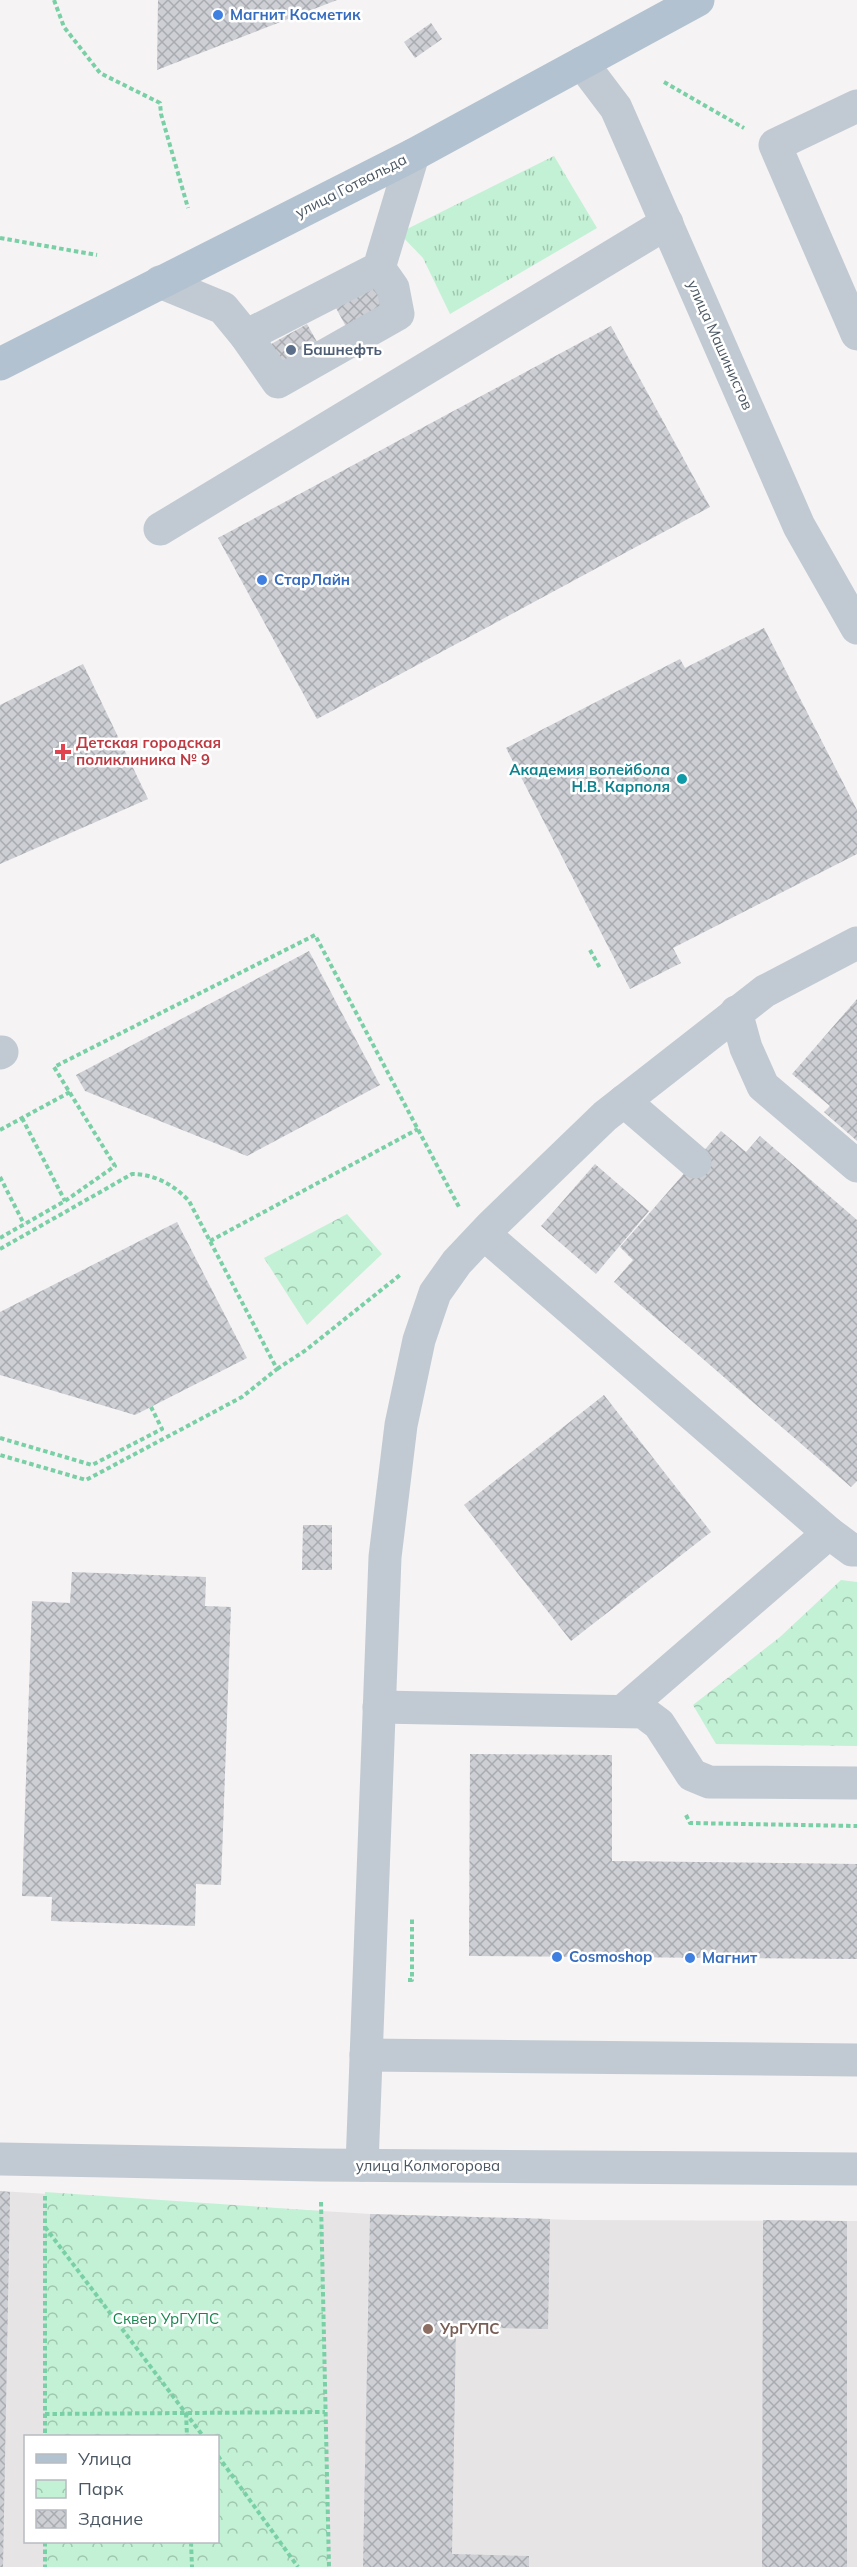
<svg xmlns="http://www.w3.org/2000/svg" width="857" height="2567" font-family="Mulish,sans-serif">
<defs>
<pattern id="grass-tufts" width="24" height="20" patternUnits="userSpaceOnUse" patternTransform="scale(1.5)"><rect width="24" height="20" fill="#c3f1d5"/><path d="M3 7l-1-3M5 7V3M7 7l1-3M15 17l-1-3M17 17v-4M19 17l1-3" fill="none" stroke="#a0c6b0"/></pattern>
<pattern id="park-crowns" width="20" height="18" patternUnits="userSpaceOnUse" patternTransform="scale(1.5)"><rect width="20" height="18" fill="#c3f1d5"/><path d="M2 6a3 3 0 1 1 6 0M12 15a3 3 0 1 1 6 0" fill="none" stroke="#a0c6b0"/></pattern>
<pattern id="building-cross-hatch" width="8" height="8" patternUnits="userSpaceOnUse" patternTransform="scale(1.5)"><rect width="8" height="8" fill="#cdcfd5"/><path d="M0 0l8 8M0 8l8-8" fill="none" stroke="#a8abb0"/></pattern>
</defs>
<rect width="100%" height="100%" fill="#f5f3f3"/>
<path fill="#e6e4e5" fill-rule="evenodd" d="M0,2191L370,2214L574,2220L857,2221V2567H0ZM26,2436H218V2542H26Z"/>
<polygon fill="url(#grass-tufts)" points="554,156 597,228 450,314 423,258 399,233"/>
<g fill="url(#park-crowns)">
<polygon points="347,1214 382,1254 307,1325 264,1258"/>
<polygon points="841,1580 857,1582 857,1746 716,1744 693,1705 780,1637"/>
<polygon points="45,2192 321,2211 328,2567 45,2567 45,2542 218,2542 218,2436 45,2436"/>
</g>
<g fill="url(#building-cross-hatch)">
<polygon points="158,0 337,0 157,70"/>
<polygon points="431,23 442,39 415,58 404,42"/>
<polygon points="377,287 391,313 350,334 336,308"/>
<polygon points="307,324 321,349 279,373 264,348"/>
<polygon points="611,326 710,507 317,719 218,538"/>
<polygon points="764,628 857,810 857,854 673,948 681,963 630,989 506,748 680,659 685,668"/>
<polygon points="83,664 148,799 0,864 0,705"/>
<polygon points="309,951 380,1085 247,1156 85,1091 76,1075"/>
<polygon points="857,999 857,1141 824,1112 830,1106 792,1074"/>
<polygon points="721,1131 746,1152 760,1136 857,1220 857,1481 851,1487 614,1282 633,1260 620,1247"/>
<polygon points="595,1164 649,1211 596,1274 541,1226"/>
<polygon points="177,1222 247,1358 135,1415 0,1375 0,1312"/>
<polygon points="604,1395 711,1532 571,1641 464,1505"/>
<polygon points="303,1525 332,1525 332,1570 302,1570"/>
<polygon points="72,1572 206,1577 205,1606 231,1607 221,1885 196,1884 195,1926 51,1921 52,1897 22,1896 32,1601 70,1603"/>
<polygon points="470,1754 612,1755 612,1861 857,1864 857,1959 469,1956"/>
<polygon points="0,2191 10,2192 3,2567 0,2567"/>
<polygon points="370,2214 550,2219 548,2329 456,2327 452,2554 529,2556 529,2567 363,2567"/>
<polygon points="763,2220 847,2221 847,2567 762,2567"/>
</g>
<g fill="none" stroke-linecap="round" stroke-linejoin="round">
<g stroke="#7ad0a6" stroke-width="4" stroke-dasharray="4.5 3" stroke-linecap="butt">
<polyline points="54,0 64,27 100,73 160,103 161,114 188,208"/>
<polyline points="664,82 744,128"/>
<polyline points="0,238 97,255"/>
<polyline points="590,950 600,968"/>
<polyline points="22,1118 65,1201"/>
<polyline points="0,1130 70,1092"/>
<polyline points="0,1177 24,1224"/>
<polyline points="0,1238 65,1201 115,1166 54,1067 315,935 459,1207"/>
<polyline points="210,1241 418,1129"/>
<path d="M0,1249L132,1174C155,1174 174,1185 189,1201L277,1369L242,1397L86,1480L0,1455"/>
<polyline points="277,1369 306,1350 400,1275"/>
<polyline points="0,1438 92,1465 162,1429 151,1407"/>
<polyline points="686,1815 690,1823 857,1826"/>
<polyline points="408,1980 412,1980 412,1917"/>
<polyline points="45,2196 45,2436"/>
<polyline points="321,2202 329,2567"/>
<polyline points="45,2227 203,2436"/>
<polyline points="186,2413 187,2436"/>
<polyline points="45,2414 325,2412"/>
<polyline points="218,2456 298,2567"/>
<polyline points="45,2542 45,2567"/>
<polyline points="191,2542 192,2567"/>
</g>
<g stroke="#c1cad2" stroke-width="33">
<polyline points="582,63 616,108 799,526 857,628"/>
<polyline points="857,106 775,145 857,334"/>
<polyline points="160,282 223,308 246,336 379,268 413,155"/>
<polyline points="246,336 278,382 398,314 393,288 379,268"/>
<polyline points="160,529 667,223"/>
<polyline points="736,1012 746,1048 763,1086 857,1166"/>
<polyline points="0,1053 2,1052"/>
<polyline points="624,1101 695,1162"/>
<polyline points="484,1234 829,1533 852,1550 857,1550"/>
<polyline points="379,1707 643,1712 659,1724 692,1775 709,1782 857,1783"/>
<polyline points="623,1711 829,1533"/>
<polyline points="366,2055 857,2060"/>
<polyline points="0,2159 320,2165 857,2169"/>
<polyline points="362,2165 385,1557 401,1425 419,1340 435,1293 457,1262 491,1226 605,1116 765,991 857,943"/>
</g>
<polyline stroke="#b3c2d1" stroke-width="33" points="0,364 413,155 698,0"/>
</g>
<g fill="#3f7fe0" stroke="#fff" stroke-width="2">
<circle cx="218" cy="15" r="6"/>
<circle cx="262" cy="580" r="6"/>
<circle cx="557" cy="1957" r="6"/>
<circle cx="690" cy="1958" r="6"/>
</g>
<circle fill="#5c6f8a" stroke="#fff" stroke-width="2" cx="291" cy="350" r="6"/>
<path fill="#e0444e" stroke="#fff" stroke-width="2" d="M60 743h6v6h6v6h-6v6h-6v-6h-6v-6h6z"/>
<circle fill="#0f9aa8" stroke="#fff" stroke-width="2" cx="682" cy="779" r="6"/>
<circle fill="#8d6e63" stroke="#fff" stroke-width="2" cx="428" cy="2329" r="6"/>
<g text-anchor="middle" stroke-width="5" stroke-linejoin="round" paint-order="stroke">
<g font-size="15" font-weight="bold" fill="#366cbe" stroke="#fff" text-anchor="start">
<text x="230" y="20">Магнит Косметик</text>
<text x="274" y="585">СтарЛайн</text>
<text x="569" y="1962">Cosmoshop</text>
<text x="702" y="1963">Магнит</text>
</g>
<g font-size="15" fill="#4a5661" stroke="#fff">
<text transform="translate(351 186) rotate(-27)" y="5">улица Готвальда</text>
<text transform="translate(720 345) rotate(66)" y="5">улица Машинистов</text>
<text x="428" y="2171">улица Колмогорова</text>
</g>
<g font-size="15" font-weight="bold" fill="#4e5e75" stroke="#fff" text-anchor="start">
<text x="303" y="355">Башнефть</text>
</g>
<g font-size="15" font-weight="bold" fill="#be3a42" stroke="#fff" text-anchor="start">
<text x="76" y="748">Детская городская<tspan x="76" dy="17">поликлиника № 9</tspan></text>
</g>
<g font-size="15" font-weight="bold" fill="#0d838f" stroke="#fff" text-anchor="end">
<text x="670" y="775">Академия волейбола<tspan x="670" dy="17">Н.В. Карполя</tspan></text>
</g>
<g font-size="15" fill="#17864f" stroke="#fff">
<text x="166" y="2324">Сквер УрГУПС</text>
</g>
<g font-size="15" font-weight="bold" fill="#785e54" stroke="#fff" text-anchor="start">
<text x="440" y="2334">УрГУПС</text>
</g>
</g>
<rect x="24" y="2435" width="195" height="108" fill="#ffffff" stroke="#b7bbc0" stroke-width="1.5"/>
<rect x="36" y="2454" width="30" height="9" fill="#b3c2d1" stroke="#b7bbc0" stroke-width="1.5"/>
<text x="78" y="2465" font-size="18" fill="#4a5661">Улица</text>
<rect x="36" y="2480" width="30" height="18" fill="url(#park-crowns)" stroke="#b7bbc0" stroke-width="1.5"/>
<text x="78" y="2495" font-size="18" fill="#4a5661">Парк</text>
<rect x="36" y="2510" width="30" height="18" fill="url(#building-cross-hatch)" stroke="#b7bbc0" stroke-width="1.5"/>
<text x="78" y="2525" font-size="18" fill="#4a5661">Здание</text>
</svg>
